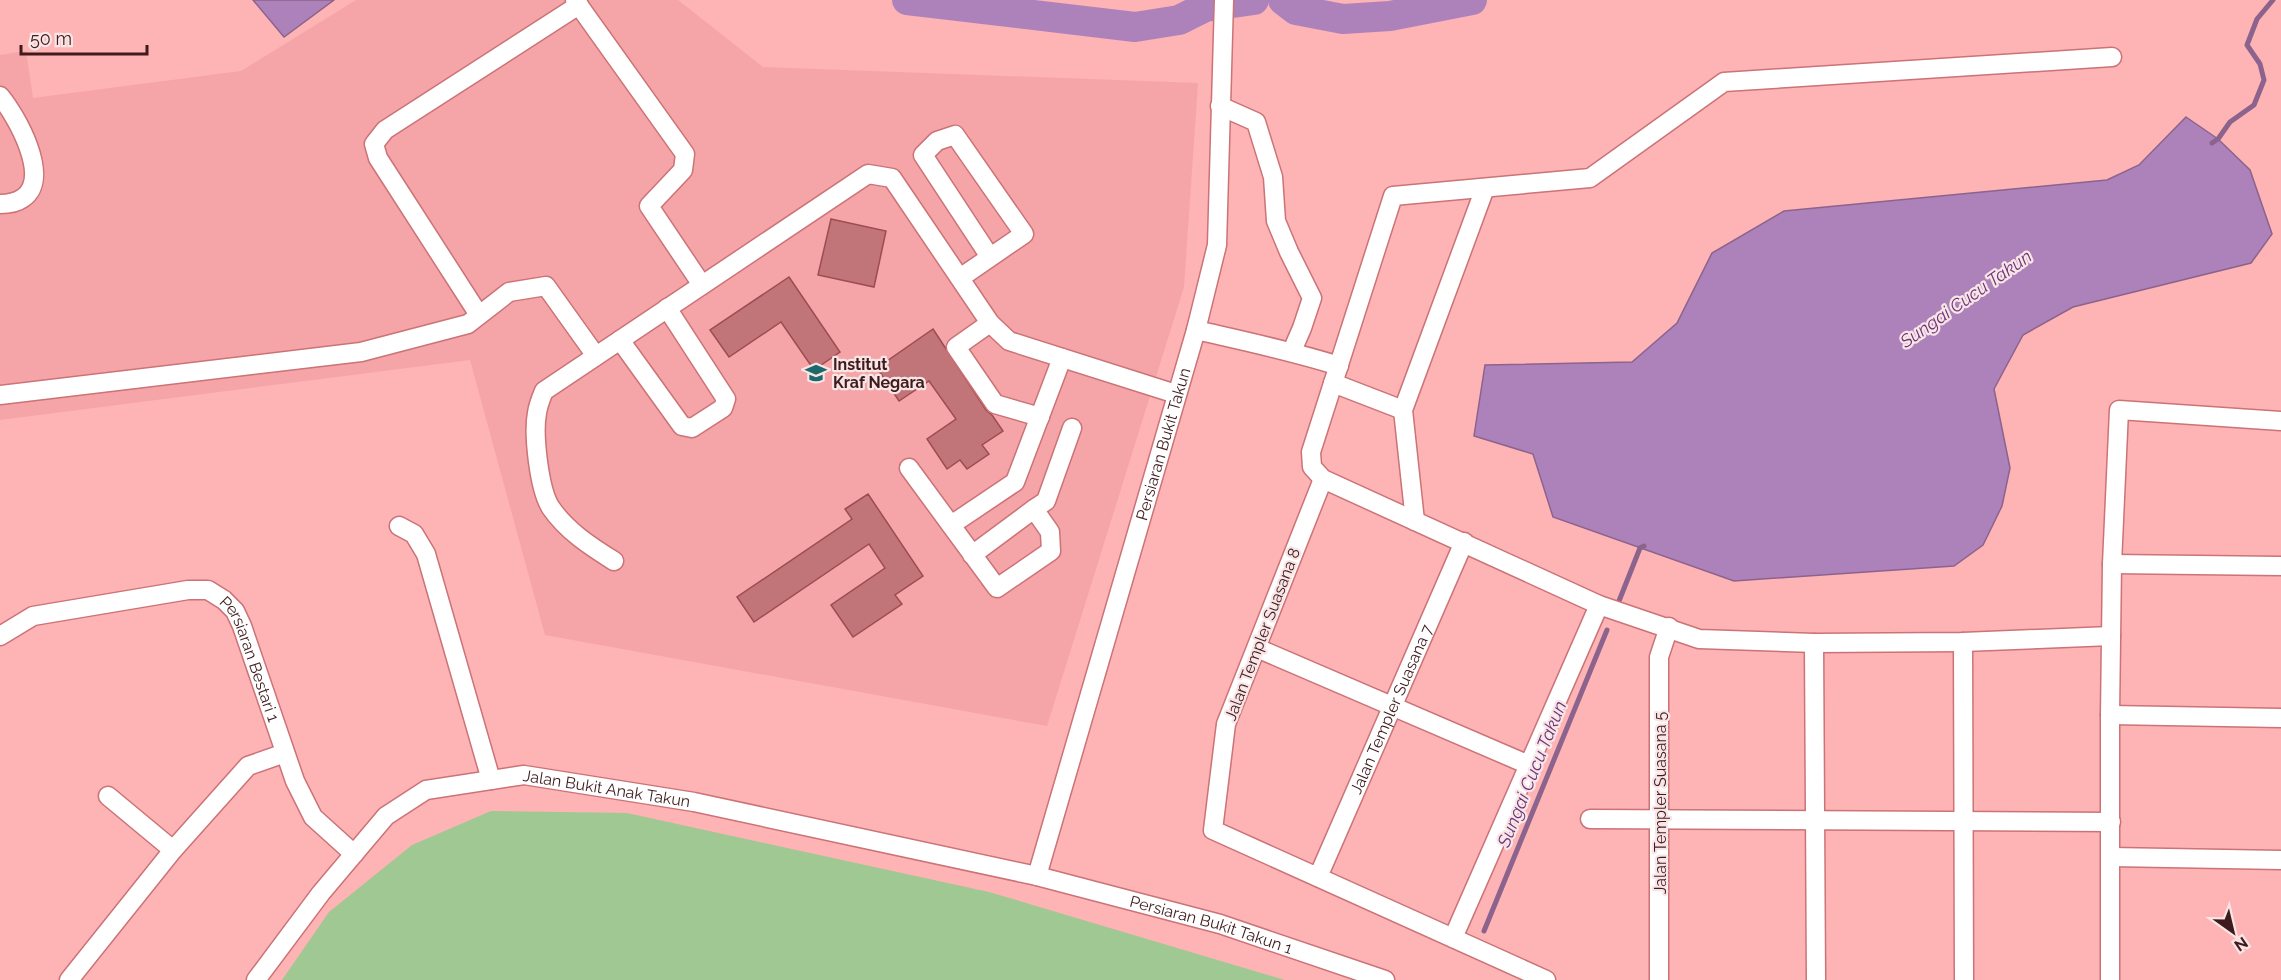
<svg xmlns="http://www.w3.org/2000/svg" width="2281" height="980" font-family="Raleway,sans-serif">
<rect width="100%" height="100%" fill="#feb3b5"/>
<polygon fill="#f5a5a7" points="356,0 678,0 763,67 1198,83 1184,287 1047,726 545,635 470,360 0,420 0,55 26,51 33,98 241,71"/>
<polygon fill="#a0c892" points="491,811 627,813 989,892 1285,980 282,980 329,912 412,845"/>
<g fill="#ad82bb" stroke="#8c638c" stroke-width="1.5">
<polygon points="253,0 334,0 284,37"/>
<polygon points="2186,117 2218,139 2250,170 2272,234 2251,263 2073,307 2023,335 1994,389 2010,468 2002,506 1983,545 1954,566 1734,581 1553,517 1533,454 1474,436 1485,365 1632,362 1677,323 1712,253 1784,211 2107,180 2139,165"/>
</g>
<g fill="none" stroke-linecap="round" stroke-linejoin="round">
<g stroke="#8c638c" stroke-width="5">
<polyline points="2212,143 2218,139 2230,122 2254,105 2264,80 2260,64 2247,45 2257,19 2273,0"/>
<polyline points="1619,601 1640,548 1644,546"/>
<polyline points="1484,931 1607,630"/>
</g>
<g stroke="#ad82bb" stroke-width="30">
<polyline points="907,0 1135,27 1179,20 1205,7 1254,0"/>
<polyline points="1283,0 1296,10 1343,19 1390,16 1472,0"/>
</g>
</g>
<g fill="#c17578" stroke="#9e4c51" stroke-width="1.5">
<polygon points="831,219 886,231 874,287 818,275"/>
<polygon points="789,277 840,352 814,370 781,322 729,357 710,330"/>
<polygon points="933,329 986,410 992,415 1003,431 982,445 989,454 967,469 960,460 947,469 927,439 956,419 929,381 899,401 877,368"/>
<polygon points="868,494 923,576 895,595 902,604 853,637 831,605 885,568 869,544 754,622 737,597 852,519 845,509"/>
</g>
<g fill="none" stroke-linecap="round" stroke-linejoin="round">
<defs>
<g id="minor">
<polyline points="575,0 685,154 683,170 649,206 702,285"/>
<path d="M0,96C16,115 52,178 23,198C16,203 8,204 0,204"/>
<polyline points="1220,106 1256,122 1273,177 1276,221 1289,252 1312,298 1302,328 1292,351"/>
<polyline points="960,278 1024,234 955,135 937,141 923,155 990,257"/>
<polyline points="479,315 378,158 374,144 385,130 579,5"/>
<polyline points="990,323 956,347 995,404 1040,417"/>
<path d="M1196,330C1244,341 1292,351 1339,366"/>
<polyline points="620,340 682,426 692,428 723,408 726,399 667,308"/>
<polyline points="1333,383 1403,410"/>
<polyline points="0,395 361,352 468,324 509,292 546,286 596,356"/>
<polyline points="909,468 997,588 1051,551 1050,532 1034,509 972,555"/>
<polyline points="1323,479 1226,724 1213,830 1546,980"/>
<polyline points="1034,509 1046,501 1072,428"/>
<polyline points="1415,521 1403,410 1485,188"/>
<polyline points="951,525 1015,482 1062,358"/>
<polyline points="399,526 414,534 426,554 491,780"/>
<path d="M614,561C590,546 567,531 551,508C539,490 533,434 537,413C538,406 541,398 544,391L868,174L892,178L990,323L1009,341L1176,394"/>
<polyline points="2112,564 2281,566"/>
<path id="s1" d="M0,636L33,616L188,590H208L224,600L235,611L242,626L295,781L313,817L354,854"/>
<polyline points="2111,636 1963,642 1814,643 1699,639 1599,605 1323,479 1312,467 1311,452 1393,196 1590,178 1724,82 2112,57"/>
<polyline points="1963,642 1964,980"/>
<polyline points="1814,643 1816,980"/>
<polyline points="1257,648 1529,765"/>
<polyline points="2110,715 2281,718"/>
<polyline points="108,796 173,850"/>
<polyline points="1590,819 2111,822"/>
<polyline points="2111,857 2281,860"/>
<path id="s2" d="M1037,876L1196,330L1217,245L1224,0"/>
<path id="s3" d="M1318,877L1464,542"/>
<polyline points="1453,938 1599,605"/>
<polyline points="69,980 173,850 248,766 285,753"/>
<path id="s4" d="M256,980L321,893L386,816L426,790L524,775L694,802L1037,876L1220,924L1385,980"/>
<polyline points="1659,980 1659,657 1669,627"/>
<polyline points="2110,980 2110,715 2112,564 2119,410 2281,421"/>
</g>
</defs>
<use href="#minor" stroke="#cb7377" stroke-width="21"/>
<use href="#minor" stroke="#fff" stroke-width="18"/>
</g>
<defs>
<symbol id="university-bare" viewBox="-9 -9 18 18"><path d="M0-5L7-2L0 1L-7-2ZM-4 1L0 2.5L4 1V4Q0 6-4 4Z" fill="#1b696b" stroke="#f9e5e5" stroke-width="2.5" paint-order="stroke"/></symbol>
</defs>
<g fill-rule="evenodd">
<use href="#university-bare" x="801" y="358" width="30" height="30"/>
</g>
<g text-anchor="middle" stroke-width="4.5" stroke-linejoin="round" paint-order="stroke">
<g font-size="16" font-weight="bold" fill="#3e1b1d" stroke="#f9e5e5" text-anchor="start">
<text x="833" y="370">Institut<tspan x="833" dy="18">Kraf Negara</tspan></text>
</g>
<g font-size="16" fill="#3e1b1d" stroke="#f9e5e5">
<text dy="6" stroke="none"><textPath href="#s2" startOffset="450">Persiaran Bukit Takun</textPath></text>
<text transform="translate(1262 634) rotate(-69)" y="6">Jalan Templer Suasana 8</text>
<text dy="6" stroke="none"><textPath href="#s1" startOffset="300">Persiaran Bestari 1</textPath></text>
<text dy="6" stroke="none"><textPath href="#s3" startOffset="183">Jalan Templer Suasana 7</textPath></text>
<text dy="6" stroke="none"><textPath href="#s4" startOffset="440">Jalan Bukit Anak Takun</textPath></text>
<text transform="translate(1660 803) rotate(-90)" y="6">Jalan Templer Suasana 5</text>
<text dy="6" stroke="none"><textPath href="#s4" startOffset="1060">Persiaran Bukit Takun 1</textPath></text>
</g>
<g font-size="18" font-style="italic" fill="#6a337b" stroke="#f9e5e5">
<text transform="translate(1966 299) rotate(-35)" y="6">Sungai Cucu Takun</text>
<text transform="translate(1532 774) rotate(-68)" y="6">Sungai Cucu Takun</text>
</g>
</g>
<g transform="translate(2233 932) rotate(146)" stroke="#f9e5e5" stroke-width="4.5" paint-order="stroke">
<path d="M0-4.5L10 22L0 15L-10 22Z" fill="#3e1b1d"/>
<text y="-9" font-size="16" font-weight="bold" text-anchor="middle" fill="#3e1b1d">N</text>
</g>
<path d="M21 45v9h126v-9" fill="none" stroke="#3e1b1d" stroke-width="3"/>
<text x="30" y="45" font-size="18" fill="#3e1b1d" stroke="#f9e5e5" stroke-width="4.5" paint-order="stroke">50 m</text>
</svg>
